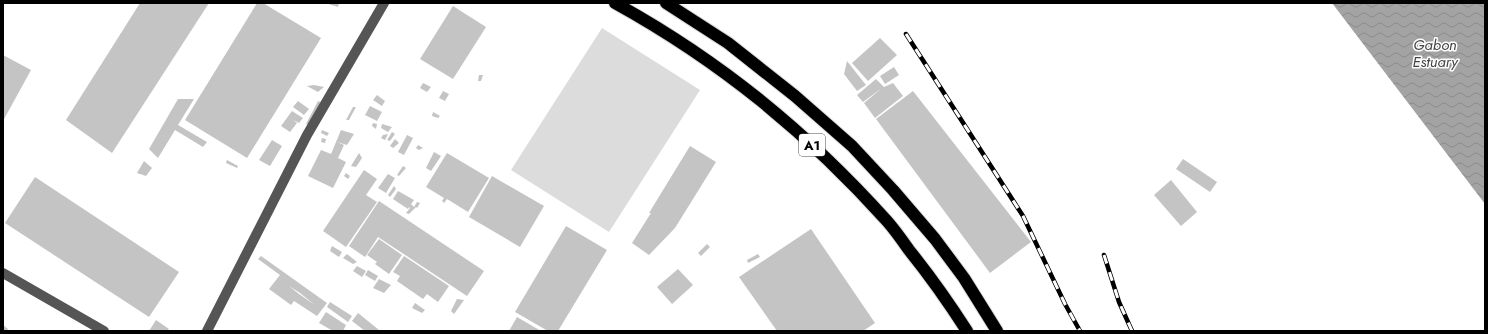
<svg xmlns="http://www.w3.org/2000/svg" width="1488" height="334" font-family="Jost,sans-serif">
<defs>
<pattern id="water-waves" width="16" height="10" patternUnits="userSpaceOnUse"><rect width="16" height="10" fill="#a3a3a3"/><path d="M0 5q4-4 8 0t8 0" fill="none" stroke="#8b8b8b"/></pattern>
</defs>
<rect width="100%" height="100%" fill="#fff"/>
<polygon fill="#dcdcdc" points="602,28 700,90 609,232 511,170"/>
<polygon fill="url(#water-waves)" points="1332,3 1485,3 1485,204"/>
<g fill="#c4c4c4" fill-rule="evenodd">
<polygon points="140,3 209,3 112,153 66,120"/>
<polygon points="257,3 263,3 321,38 247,158 185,120"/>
<polygon points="325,3 339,3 338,7"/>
<polygon points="453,6 486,27 453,79 420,59"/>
<polygon points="880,38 897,55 868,81 852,63"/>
<polygon points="3,55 31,70 3,121"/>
<polygon points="847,61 866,85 857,91 844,74"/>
<polygon points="894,67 899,75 885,84 880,76"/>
<polygon points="479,75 483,75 481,81 478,81"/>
<polygon points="876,79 884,87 893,83 903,96 875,118 864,103 882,88 863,102 857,95"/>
<polygon points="423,83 431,87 427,92 420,88"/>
<polygon points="314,85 324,87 318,92 307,86"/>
<polygon points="443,91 449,94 445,101 439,98"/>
<polygon points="913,91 1031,242 990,273 876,119"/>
<polygon points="377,95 385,101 382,106 373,100"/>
<polygon points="178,99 194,99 178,125 207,142 203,147 175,130 158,158 149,149"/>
<polygon points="298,101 309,109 304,115 293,107"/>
<polygon points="318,101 323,103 310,126 306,124"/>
<polygon points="370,106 382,112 377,121 365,115"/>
<polygon points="353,107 356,107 349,120 346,120"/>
<polygon points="292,111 303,118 299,123 293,120 297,123 290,132 281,126"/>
<polygon points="433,112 440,116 438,118 432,116"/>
<polygon points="373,123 377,124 376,129 372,126"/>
<polygon points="382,124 392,127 388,132 381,128"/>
<polygon points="322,130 329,133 327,136 321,133"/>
<polygon points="341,130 354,134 347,145 337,142 344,145 338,158 346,162 333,188 308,176 321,150 331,154"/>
<polygon points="392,132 395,134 390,141 387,140"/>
<polygon points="388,134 385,140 381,138 383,135"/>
<polygon points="407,135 413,138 404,155 398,152"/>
<polygon points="322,138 326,139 325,143 321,142"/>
<polygon points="395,139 399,143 393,148 390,146"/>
<polygon points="272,140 282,146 270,166 259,160"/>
<polygon points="418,145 423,148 419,150 416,148"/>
<polygon points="690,146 716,162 675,228 649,255 632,243 651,213 649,213"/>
<polygon points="434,152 441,156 431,171 426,168"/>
<polygon points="359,153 362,158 356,167 351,166"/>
<polygon points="447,153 489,178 468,212 447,199 444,203 442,201 444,198 426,187"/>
<polygon points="1183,159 1217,182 1210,192 1176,169"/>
<polygon points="227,160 238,166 237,168 226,163"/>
<polygon points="144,161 152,168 146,176 137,173"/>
<polygon points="403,166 406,168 399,176 397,175"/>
<polygon points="364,170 377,179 366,195 377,202 346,247 323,231"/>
<polygon points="346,173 350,176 348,179 344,176"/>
<polygon points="388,174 395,178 386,193 378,188"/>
<polygon points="492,176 544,206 520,247 469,217"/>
<polygon points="35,177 179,272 149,317 5,223"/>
<polygon points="1171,180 1197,212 1181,226 1154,195"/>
<polygon points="394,186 396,189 390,197 388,195"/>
<polygon points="398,191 414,200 411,204 414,207 417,202 420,203 417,208 416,207 409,214 406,213 410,208 412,210 409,207 408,209 393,199"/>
<polygon points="379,201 484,271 467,296 378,237 365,257 349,246"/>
<polygon points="566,226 607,250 558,331 548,331 515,312"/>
<polygon points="811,229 875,323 863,331 777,331 739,277"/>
<polygon points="379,239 402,255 389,274 375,264 377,262 367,255"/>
<polygon points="707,244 710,247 701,256 698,253"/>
<polygon points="332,246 342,252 339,257 330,251"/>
<polygon points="347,254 357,262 353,264 343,258"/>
<polygon points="758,254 760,257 748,263 747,260"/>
<path d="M261,256L327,303L317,316L294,301L291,305L269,289L280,275L258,259ZM289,286L300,293L315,305L299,294Z"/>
<polygon points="404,256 449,286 438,302 427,294 423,299 397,281 400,276 393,272"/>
<polygon points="357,266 366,271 362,277 353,271"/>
<polygon points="678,269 693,285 672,304 657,287"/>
<polygon points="368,270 378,276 375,281 365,275"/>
<polygon points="379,279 391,285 384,293 373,288"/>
<polygon points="457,299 464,300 454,314 451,311"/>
<polygon points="330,302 352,316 348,322 327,307"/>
<polygon points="415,303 425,310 422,313 412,308"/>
<polygon points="326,312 346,325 343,331 333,331 319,323"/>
<polygon points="358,313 379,330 377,331 365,331 352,321"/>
<polygon points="517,317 541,331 509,331"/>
<polygon points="156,320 169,329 167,331 149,331"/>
<polygon points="3,325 8,329 7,331 3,331"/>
</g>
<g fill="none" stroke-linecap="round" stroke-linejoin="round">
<defs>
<g id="highway">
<path d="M615,3C720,61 807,132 887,221C895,230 902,240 909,250C930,276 949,303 967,331"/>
<polyline points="666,3 728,43 795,96 852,146 893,190 935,239 964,278 997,331"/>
</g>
</defs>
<use href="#highway" stroke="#dbdbdb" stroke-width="14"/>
<g stroke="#555" stroke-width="10">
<polyline points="3,273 104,331"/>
<polyline points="207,331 307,135 384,3"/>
</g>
<use href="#highway" stroke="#000" stroke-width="12"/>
<defs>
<g id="rail">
<polyline points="906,34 1023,216 1065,304 1080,331"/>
<polyline points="1104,255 1119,302 1132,331"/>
</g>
</defs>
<use href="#rail" stroke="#000" stroke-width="4.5"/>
<use href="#rail" stroke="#fff" stroke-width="3" stroke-dasharray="9" stroke-linecap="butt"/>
</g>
<g text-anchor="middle" stroke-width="3" stroke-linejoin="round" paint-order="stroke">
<rect fill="#fff" stroke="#4c4c4c" stroke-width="1" x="799" y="134" width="26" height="22" rx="3"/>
<g font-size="13" font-weight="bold" fill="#000">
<text x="812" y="150">A1</text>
</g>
<g font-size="15" font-style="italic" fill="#444" stroke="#fff">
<text x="1435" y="50">Gabon<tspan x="1435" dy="17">Estuary</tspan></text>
</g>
</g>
<rect width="1488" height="334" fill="none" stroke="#000000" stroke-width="8"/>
</svg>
